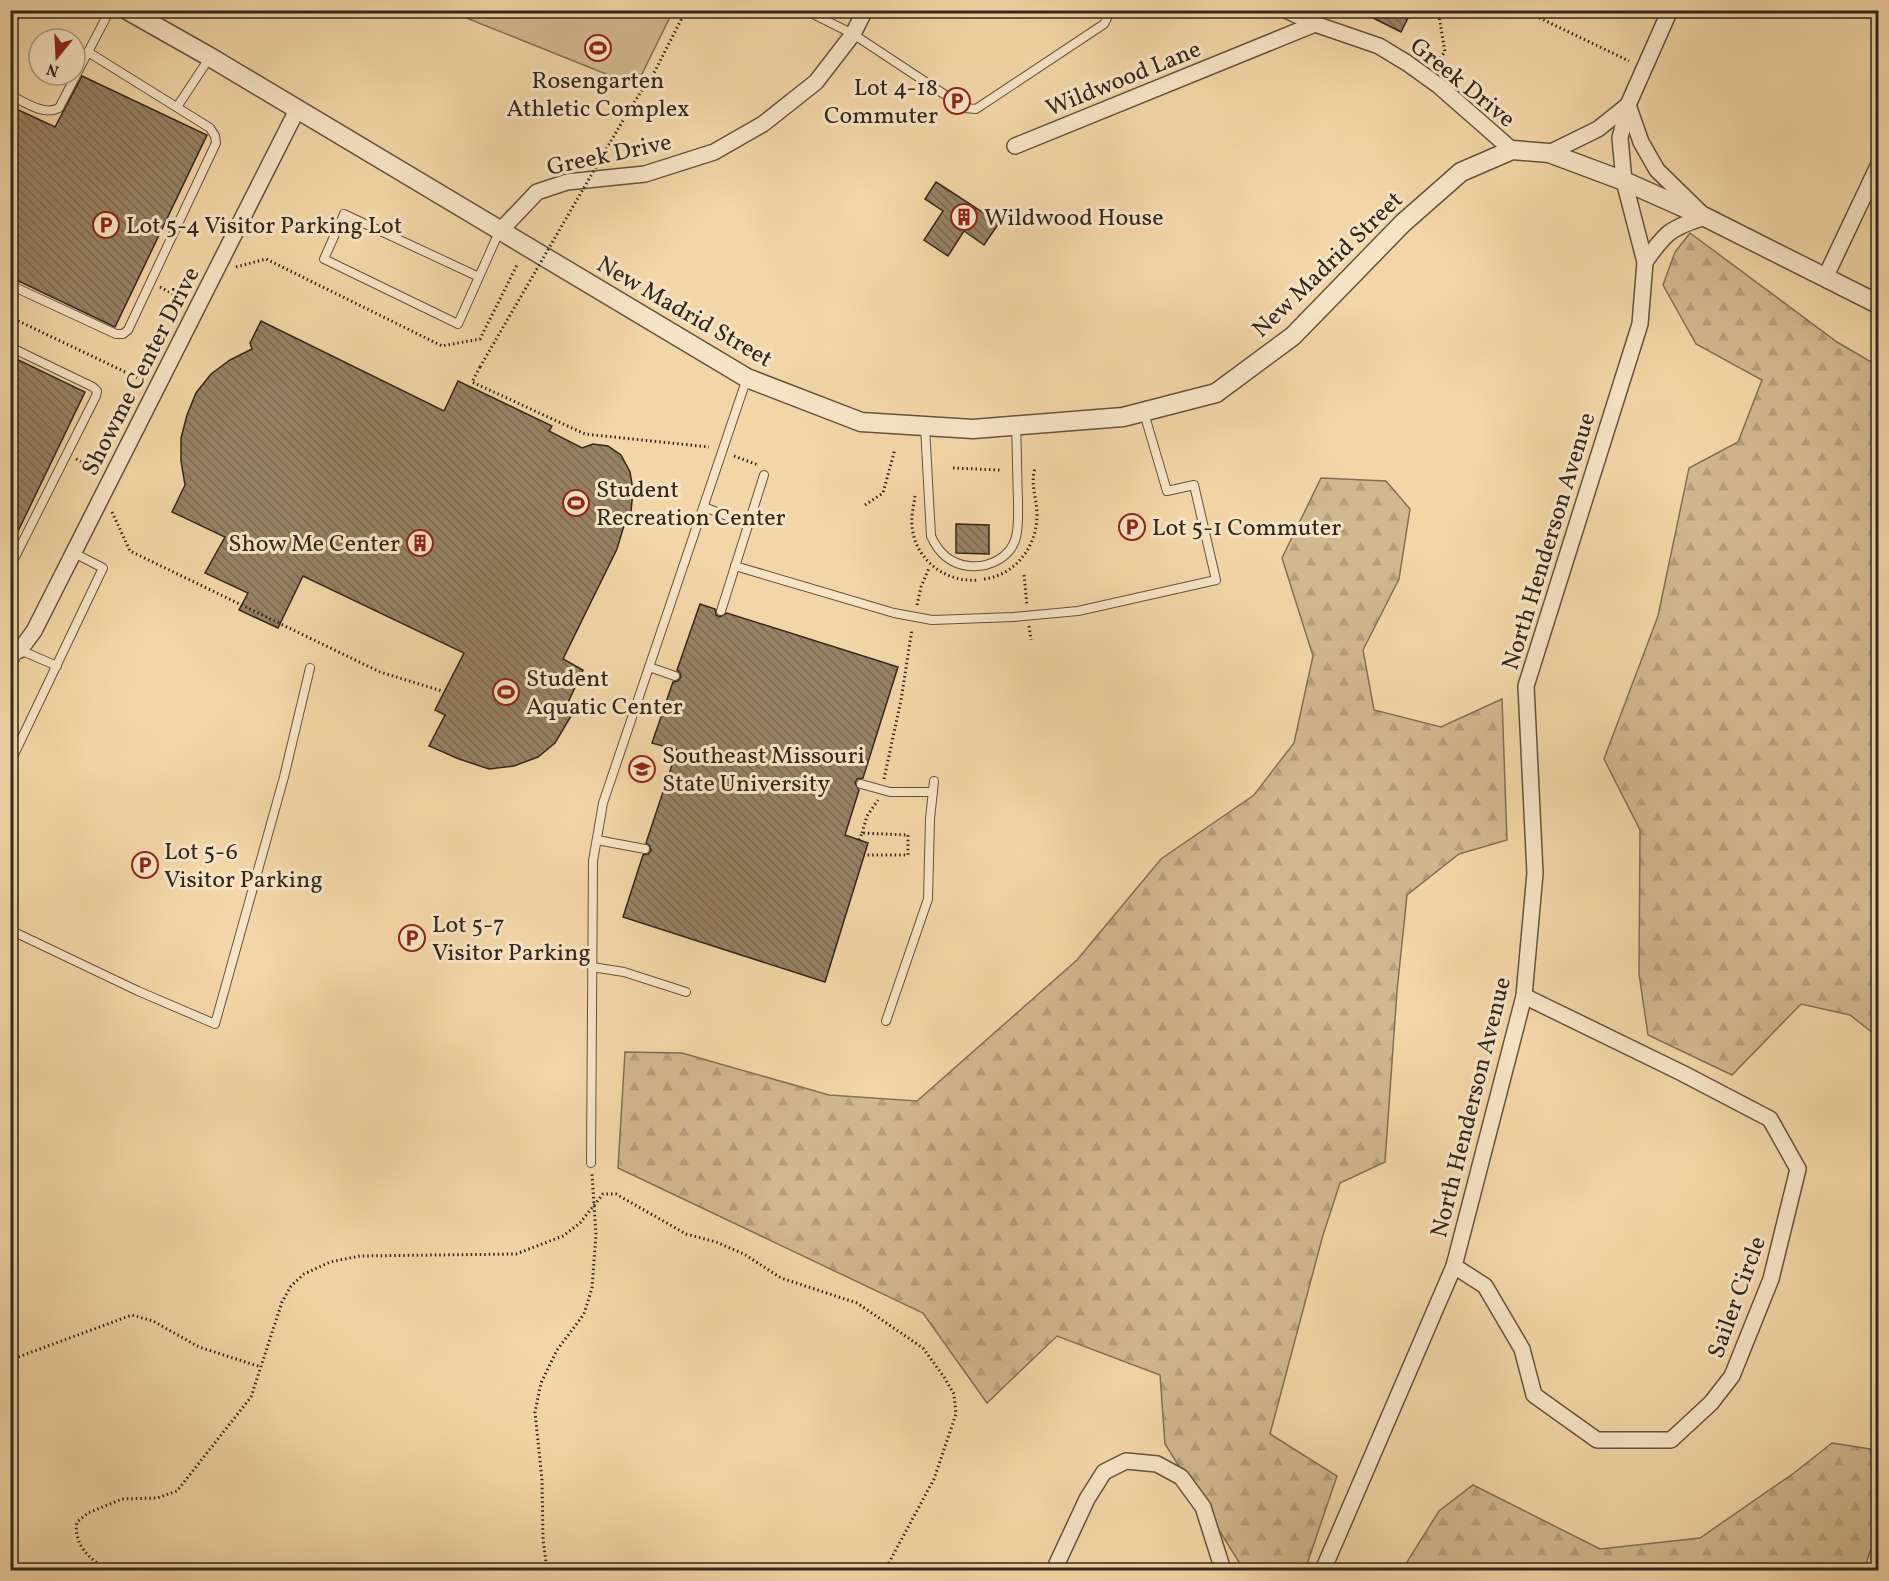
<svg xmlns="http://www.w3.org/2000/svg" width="1889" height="1581" font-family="Vollkorn,serif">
<defs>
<pattern id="forest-firs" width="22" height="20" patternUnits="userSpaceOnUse" patternTransform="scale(1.5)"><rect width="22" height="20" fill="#d2b88f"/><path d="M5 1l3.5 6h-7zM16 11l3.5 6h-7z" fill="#b59e7b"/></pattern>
<pattern id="building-back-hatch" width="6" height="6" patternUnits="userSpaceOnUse" patternTransform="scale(1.5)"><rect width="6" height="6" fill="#978264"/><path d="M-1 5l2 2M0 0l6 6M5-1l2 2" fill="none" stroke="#7c6a52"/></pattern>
</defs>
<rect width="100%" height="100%" fill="#f3d6a7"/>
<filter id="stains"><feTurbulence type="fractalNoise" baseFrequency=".00333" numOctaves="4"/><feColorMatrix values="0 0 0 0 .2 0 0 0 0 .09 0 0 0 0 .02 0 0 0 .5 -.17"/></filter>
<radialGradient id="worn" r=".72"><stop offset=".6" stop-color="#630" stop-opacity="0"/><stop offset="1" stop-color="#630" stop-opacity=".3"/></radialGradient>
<polygon fill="#d2b88f" stroke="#827056" stroke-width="1.5" points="449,11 673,11 636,86"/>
<g fill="url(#forest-firs)" stroke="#827056" stroke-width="1.5">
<polygon points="1690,233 1837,342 1878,366 1878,1037 1850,1015 1801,1004 1732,1075 1648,1035 1639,974 1640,830 1604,759 1658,616 1689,468 1738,442 1762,380 1696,344 1663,285 1675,252"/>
<polygon points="1321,478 1386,481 1410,509 1399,579 1363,650 1374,710 1441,727 1502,699 1507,840 1459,854 1407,895 1397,991 1385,1162 1340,1183 1323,1235 1270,1434 1337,1476 1305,1570 1244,1570 1165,1444 1160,1375 1057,1336 987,1403 923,1313 618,1168 625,1052 682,1053 829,1095 917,1101 1077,960 1161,859 1254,795 1294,743 1313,656 1282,558"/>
<polygon points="1832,1443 1870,1449 1878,1490 1878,1528 1864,1570 1411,1570 1407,1562 1439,1511 1473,1485 1600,1549 1700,1538 1794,1473"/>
</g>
<g fill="url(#building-back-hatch)" stroke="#33271c" stroke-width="1.5">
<polygon points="1357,10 1412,10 1401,32"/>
<polygon points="82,76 207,135 115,327 10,277 10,106 55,127"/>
<polygon points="936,182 999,223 984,245 964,231 948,256 924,240 943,211 925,199"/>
<polygon points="261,321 444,411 458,381 552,426 549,431 582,448 593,444 608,446 621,455 630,472 633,490 630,523 625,522 617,549 563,659 583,670 566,707 574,711 555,743 538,757 514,766 489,769 459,759 429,746 445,715 435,710 464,653 303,576 278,628 239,610 248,593 205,573 225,537 172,512 185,485 181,461 181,438 187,415 196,393 211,374 230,360 252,349 250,343"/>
<polygon points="10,356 85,392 10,548"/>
<polygon points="956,524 989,525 989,554 956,553"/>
<polygon points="700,604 715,609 716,615 720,617 727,613 898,667 863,778 857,779 855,783 859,790 845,835 868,843 825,982 623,917 643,855 648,854 651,851 650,846 646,843 677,750 652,743 673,682 678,681 681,677 680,673 677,670"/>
</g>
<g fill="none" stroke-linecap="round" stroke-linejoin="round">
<defs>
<g id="service">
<polyline points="805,10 853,34 965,108 976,109 1104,24 1111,10"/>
<path d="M10,95C24,102 44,116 59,108L88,52"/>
<polyline points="177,107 210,57"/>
<polyline points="479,277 344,214 324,259 458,324 499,232"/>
<polyline points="10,285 116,334 123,334 128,330 216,143 215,136 210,128 88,52 110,10"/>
<polyline points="10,347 93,387 97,391 96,396 10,567"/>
<path d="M925,427L931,536C938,552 950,564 969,566C988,568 1011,558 1016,537C1019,525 1018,512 1018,500C1017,475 1017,450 1016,425"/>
<polyline points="704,507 748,524"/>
<polyline points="735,566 894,613 932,620 1014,617 1078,611 1216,580 1194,485 1167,491 1144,413"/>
<polyline points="721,611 764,475"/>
<polyline points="649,667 675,676"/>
<polyline points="10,668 20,650 57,666"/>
<polyline points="10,763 103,568 74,553"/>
<polyline points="861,784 890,792 933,792"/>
<polyline points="597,840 645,849"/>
<polyline points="10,930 138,991 215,1024 284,777 310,668"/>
<polyline points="592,967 624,972 686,992"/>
<polyline points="886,1021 928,899 930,819 934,781"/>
<polyline points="591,1163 593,861 603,803 747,378"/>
</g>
<g id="minor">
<polyline points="1286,10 1315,24 1379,46 1407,63 1439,86 1512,150"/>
<polyline points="1015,146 1315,24"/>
<path d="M1549,153L1598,129L1628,105L1641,142L1657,170L1705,217C1670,228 1665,233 1645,262"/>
<polyline points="499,232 537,192 567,182 645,174 714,152 763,124 816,82 853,34 865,10"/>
<polyline points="1825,278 1878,166"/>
<polyline points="10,645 20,650 34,631 297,110"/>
<polyline points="1454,1266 1485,1286 1522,1349 1534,1395 1597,1440 1671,1440 1711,1403 1732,1376 1771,1279 1798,1169 1770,1119 1682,1073 1524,996"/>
<polyline points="1054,1570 1087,1499 1104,1472 1126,1461 1157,1464 1181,1477 1203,1507 1223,1570"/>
<polyline points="1323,1570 1454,1266 1524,996 1535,873 1526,686 1640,324 1645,262 1624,181 1620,138 1628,105 1670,10"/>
</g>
<polyline id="tertiary" points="127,10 210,57 747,378 861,422 973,429 1123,417 1216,393 1293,336 1403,223 1461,172 1512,150 1549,153 1624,181 1705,217 1878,304"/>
</defs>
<use href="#service" stroke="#63533f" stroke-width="10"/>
<use href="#minor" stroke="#63533f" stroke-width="18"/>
<use href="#tertiary" stroke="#63533f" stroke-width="21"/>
<g stroke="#33271c" stroke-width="3" stroke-dasharray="1.5 3" stroke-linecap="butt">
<polyline points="1523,10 1629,61"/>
<polyline points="1434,65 1445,52 1438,10"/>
<polyline points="629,110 655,71 686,10"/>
<polyline points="236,267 266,259 442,346 480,339 518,263"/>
<polyline points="160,287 184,300"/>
<polyline points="10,317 142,380"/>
<polyline points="480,367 472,382 585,434 709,447"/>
<polyline points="734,456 758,465"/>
<polyline points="76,459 97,470"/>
<polyline points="953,468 1000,470"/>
<path d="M915,496C914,505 911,515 912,525C914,558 944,583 978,580"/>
<polyline points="865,505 883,493 895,449"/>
<polyline points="112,512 130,551 380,672 442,691"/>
<polyline points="1024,575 1027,605"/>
<path d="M984,579C1016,575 1037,546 1037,515C1037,498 1030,485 1035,468"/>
<polyline points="917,605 921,587 929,568"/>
<polyline points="1029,626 1031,640"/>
<polyline points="884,779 901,700 912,629"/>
<polyline points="862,833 867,816 878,800"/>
<polyline points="859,840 862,833 908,835 908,855 864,855"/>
<polyline points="10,1360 132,1315 153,1321 199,1347 261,1367"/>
<path d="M108,1570C89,1559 73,1544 77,1522L88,1513L122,1499L157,1498L177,1491L251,1397L282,1302L291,1286L304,1274L330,1262L360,1256L516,1254L563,1236L580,1223L603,1194H616L686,1234L716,1242L744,1254L781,1278L857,1303L923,1348L944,1377L954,1394L956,1414L934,1479L885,1570"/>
<polyline points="547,1570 543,1539 542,1480 535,1412 541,1383 557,1350 584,1314 592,1288 596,1235 592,1174"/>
</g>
<use href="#service" stroke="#f7e4c6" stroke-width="8"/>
<use href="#minor" stroke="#f7e4c6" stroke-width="15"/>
<use href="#tertiary" stroke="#f7e4c6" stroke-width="18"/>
<polyline stroke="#33271c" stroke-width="3" stroke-dasharray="1.5 3" stroke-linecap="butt" points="480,367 629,110"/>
</g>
<defs>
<symbol id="stadium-ring" viewBox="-11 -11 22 22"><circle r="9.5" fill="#f7e4c6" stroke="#8f2418" stroke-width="1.5"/><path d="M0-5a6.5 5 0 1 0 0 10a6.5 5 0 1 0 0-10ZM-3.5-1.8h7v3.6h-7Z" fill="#8f2418"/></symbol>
<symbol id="parking-ring" viewBox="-11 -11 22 22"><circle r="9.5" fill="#f7e4c6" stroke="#8f2418" stroke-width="1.5"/><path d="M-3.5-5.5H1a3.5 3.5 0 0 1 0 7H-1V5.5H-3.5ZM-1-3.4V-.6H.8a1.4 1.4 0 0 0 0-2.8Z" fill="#8f2418"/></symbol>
<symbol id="building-ring" viewBox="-11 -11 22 22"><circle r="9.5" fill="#f7e4c6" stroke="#8f2418" stroke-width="1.5"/><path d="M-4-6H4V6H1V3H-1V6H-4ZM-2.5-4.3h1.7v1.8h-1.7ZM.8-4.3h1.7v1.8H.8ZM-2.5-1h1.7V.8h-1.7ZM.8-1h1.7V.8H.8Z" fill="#8f2418"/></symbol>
<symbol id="university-ring" viewBox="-11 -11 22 22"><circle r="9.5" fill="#f7e4c6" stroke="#8f2418" stroke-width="1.5"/><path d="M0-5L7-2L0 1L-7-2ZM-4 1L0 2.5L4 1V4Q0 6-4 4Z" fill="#8f2418"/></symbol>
</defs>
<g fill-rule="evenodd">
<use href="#stadium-ring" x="583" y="33" width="30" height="30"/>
<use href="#parking-ring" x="942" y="86" width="30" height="30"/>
<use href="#building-ring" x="949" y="202" width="30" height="30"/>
<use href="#parking-ring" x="91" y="210" width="30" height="30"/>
<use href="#stadium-ring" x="561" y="488" width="30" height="30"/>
<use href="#parking-ring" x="1117" y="512" width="30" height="30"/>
<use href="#building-ring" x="405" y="528" width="30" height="30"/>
<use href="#stadium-ring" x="491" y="677" width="30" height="30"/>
<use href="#university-ring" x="627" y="754" width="30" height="30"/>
<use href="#parking-ring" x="130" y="850" width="30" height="30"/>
<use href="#parking-ring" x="397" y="923" width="30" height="30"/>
</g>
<g text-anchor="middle" stroke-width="6" stroke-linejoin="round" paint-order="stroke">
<g font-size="24" fill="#33271c" stroke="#f7e4c6">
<text transform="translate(1123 78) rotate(-22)" y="8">Wildwood Lane</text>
<text transform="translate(1463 82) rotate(39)" y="8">Greek Drive</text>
<text transform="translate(609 154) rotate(-12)" y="8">Greek Drive</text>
<text transform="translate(1327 264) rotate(-44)" y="8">New Madrid Street</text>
<text transform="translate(685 311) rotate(30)" y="8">New Madrid Street</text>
<text transform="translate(140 371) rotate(-63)" y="8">Showme Center Drive</text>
<text transform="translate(1548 541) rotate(-73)" y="8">North Henderson Avenue</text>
<text transform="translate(1470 1107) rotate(-76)" y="8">North Henderson Avenue</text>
<text transform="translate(1736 1297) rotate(-70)" y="8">Sailer Circle</text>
</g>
<g font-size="24" fill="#33271c" stroke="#f7e4c6" text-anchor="start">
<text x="598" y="88" text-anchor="middle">Rosengarten<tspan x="598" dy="28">Athletic Complex</tspan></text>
<text x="938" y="95" text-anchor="end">Lot 4-18<tspan x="938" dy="28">Commuter</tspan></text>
<text x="984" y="225">Wildwood House</text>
<text x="126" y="233">Lot 5-4 Visitor Parking Lot</text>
<text x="596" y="497">Student<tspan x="596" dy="28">Recreation Center</tspan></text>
<text x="1152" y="535">Lot 5-1 Commuter</text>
<text x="400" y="551" text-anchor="end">Show Me Center</text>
<text x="526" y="686">Student<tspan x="526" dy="28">Aquatic Center</tspan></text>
<text x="662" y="763">Southeast Missouri<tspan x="662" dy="28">State University</tspan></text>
<text x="164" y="859">Lot 5-6<tspan x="164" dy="28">Visitor Parking</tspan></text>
<text x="432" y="932">Lot 5-7<tspan x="432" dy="28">Visitor Parking</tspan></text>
</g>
</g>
<rect width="1889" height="1581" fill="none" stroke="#f3d6a7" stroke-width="36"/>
<rect x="12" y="12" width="1865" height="1557" fill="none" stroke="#33271c" stroke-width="3"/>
<rect x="18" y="18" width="1853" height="1545" fill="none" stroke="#33271c" stroke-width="1.5"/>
<g transform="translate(57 57) rotate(198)"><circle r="28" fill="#f7e4c6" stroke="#a99882" stroke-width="1.5"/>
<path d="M0-4.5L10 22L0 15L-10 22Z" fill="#8f2418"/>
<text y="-9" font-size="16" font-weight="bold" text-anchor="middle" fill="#33271c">N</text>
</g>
<rect width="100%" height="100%" filter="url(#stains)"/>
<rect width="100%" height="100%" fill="url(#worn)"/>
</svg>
